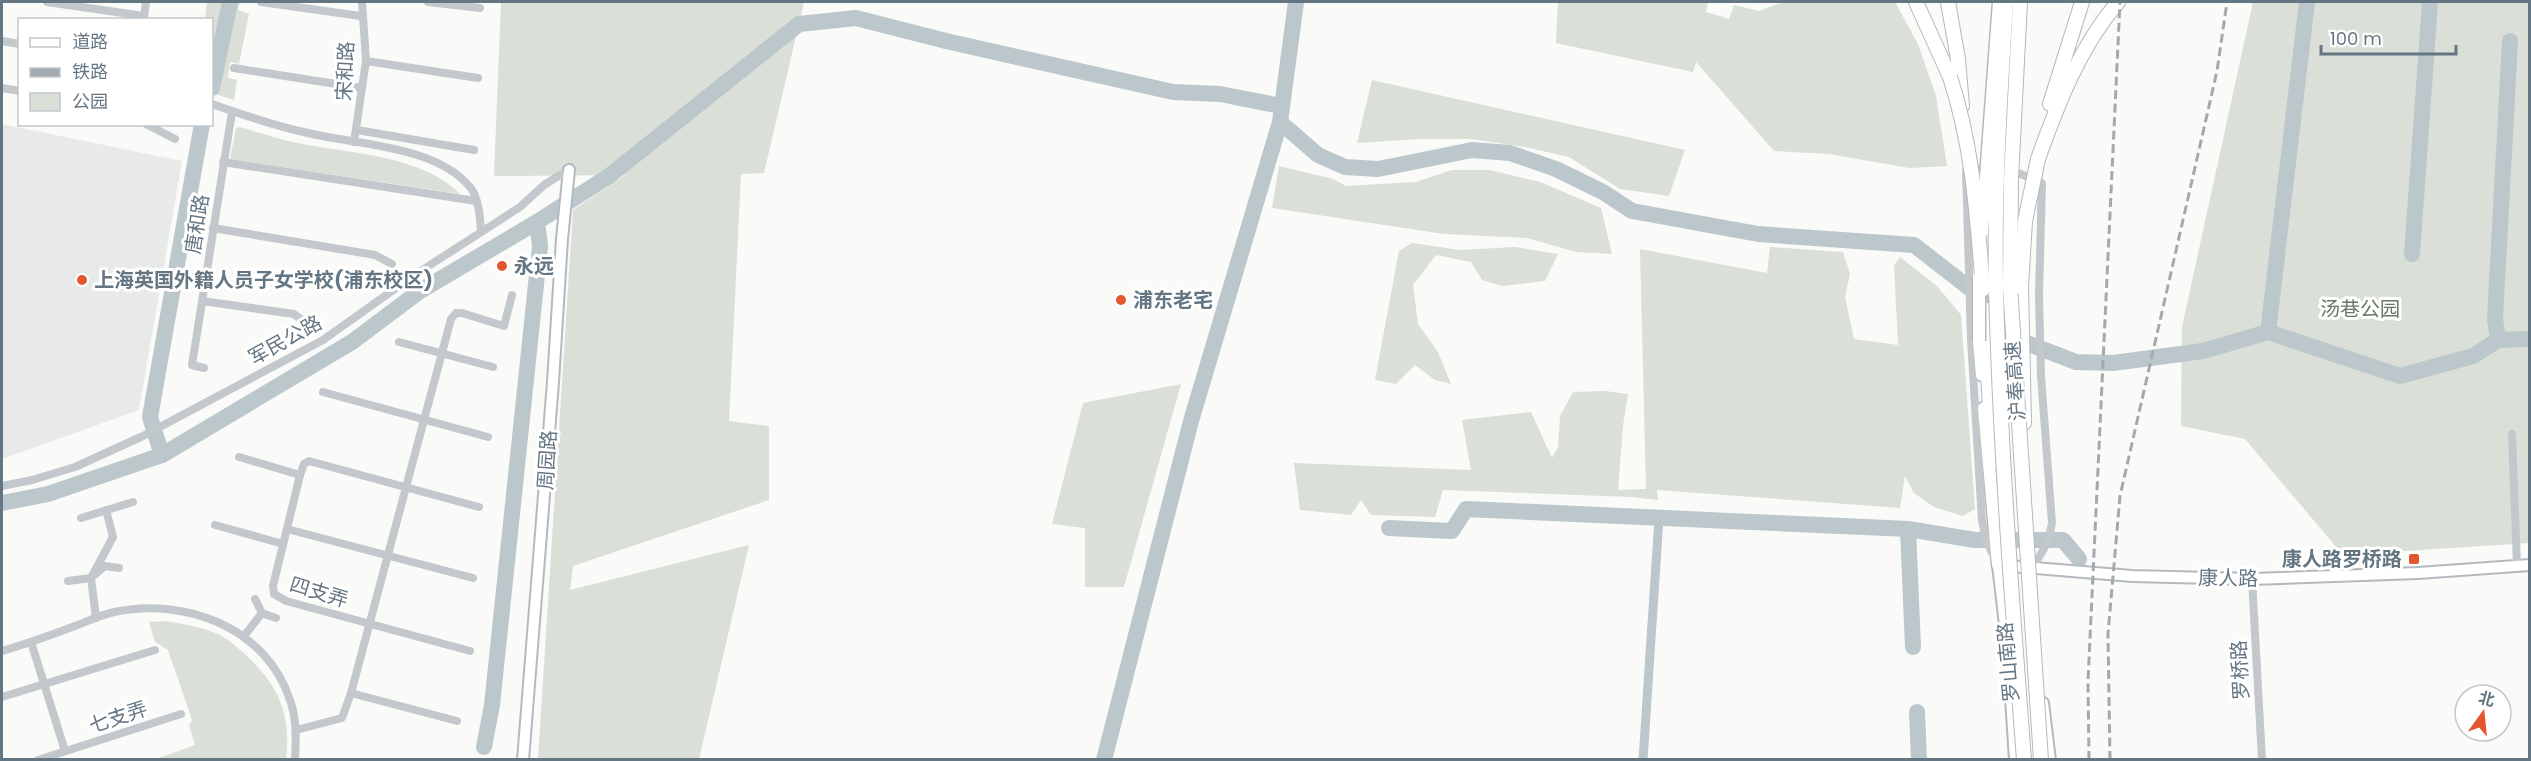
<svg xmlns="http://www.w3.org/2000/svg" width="2531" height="761" font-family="Poppins,'Noto Sans SC',sans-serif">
<rect width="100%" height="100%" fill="#fafaf8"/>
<polygon fill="#e8e9e9" points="2,124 182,161 139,410 2,459"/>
<g fill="#dadfd7">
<polygon points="207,2 240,2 238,10 249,14 239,64 230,62 228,78 237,80 234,100 212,93 212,20 205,19"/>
<polygon points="501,2 804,2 764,173 741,174 729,421 769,426 769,500 573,566 570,590 749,545 699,759 538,759 573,210 625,175 494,176"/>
<polygon points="1558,2 1708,2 1706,12 1729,19 1734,5 1759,11 1783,2 1895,2 1918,44 1936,96 1947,166 1909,168 1829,154 1774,151 1696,62 1693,72 1556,43"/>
<polygon points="2253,2 2529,2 2529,543 2343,555 2245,439 2181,426 2182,327"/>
<polygon points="1372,80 1685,150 1669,196 1620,189 1569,157 1525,147 1471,139 1421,139 1357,143"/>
<path d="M240,127C261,133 281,140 303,144C353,154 421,155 460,194L230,159L236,128Z"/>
<polygon points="1279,166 1333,179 1346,186 1416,182 1452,170 1490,170 1540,182 1601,208 1612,254 1576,252 1527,238 1444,234 1272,208"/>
<polygon points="1412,243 1460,250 1515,247 1558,254 1545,281 1502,286 1482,280 1471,262 1436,255 1413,285 1418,324 1438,352 1451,384 1435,380 1415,365 1396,384 1375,380 1399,251"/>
<polygon points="1770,247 1843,252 1850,274 1845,297 1854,339 1898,345 1894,266 1900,257 1937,286 1961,315 1975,509 1963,516 1934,507 1914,493 1905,476 1900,508 1657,490 1658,500 1631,497 1443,490 1435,517 1371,515 1361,500 1351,515 1300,510 1294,463 1471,470 1462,420 1531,412 1552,458 1558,447 1560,416 1573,392 1605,391 1628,394 1623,426 1618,490 1646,489 1640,249 1767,273"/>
<polygon points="1181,384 1124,587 1085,587 1085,528 1052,524 1083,403"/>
<path d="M166,621C184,624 203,627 220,635C232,642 243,652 253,662C281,691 291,718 286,759H156L195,745L189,725L192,720L168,650L155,642L149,622Z"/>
</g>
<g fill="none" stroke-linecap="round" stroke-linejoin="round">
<polyline stroke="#bbc7cb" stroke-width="9" points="1643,760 1659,518"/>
<g stroke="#bbc7cb" stroke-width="16">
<polyline points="212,88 230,2"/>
<polyline points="1280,122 1318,155 1345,167 1378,169 1472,150 1510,153 1556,169 1603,192 1632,211 1758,234 1914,245 1977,294 2001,325 2016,339 2076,362 2113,363 2203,351 2268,332 2400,376 2473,356 2498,340 2530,339"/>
<polyline points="2412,254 2430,2"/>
<polyline points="2268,332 2307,2"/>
<polyline points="2498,340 2495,319 2510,41"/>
<polyline points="162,455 150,417 202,124"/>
<polyline points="2,503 48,494 162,455 352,342 420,291 537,222 609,176 799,24 856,18 946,41 1173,92 1220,94 1281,106"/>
<polyline points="1389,528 1452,531 1466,509 1908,529 1975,540 2063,540 2079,559"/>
<polyline points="1908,529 1913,647"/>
<polyline points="1917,712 1919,760"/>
<polyline points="484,747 492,705 540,246 537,222"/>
<polyline points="1104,760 1191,421 1280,122 1296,2"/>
</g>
<defs>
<g id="secondary">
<polyline points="2043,703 2050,760"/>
<polyline points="523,760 553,382 562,239 569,170"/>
<polyline points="2015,760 2008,651 1998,565 2132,576 2252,579 2418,573 2530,565"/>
</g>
<g id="primary">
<polyline points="1979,341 1982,375"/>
<polyline points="1984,408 1998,565"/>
</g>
<g id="highway">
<polyline points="1916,2 1950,77"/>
<polyline points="1948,2 1958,59 1962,106"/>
<polyline points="2050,104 2082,2"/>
<path d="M2038,159C2058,103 2079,48 2118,2"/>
<polyline points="2021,287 2024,423"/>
<polyline points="1984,309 1990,407 1998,463"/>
</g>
</defs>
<use href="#secondary" stroke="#b3babf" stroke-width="14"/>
<use href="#primary" stroke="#b5babe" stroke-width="15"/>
<use href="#highway" stroke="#b4b9bd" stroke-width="16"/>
<g stroke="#c3c8cc" stroke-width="8">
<polyline points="47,2 144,16"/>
<polyline points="261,2 361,16"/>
<polyline points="428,2 480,8"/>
<polyline points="144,18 146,2"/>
<polyline points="2,41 20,44"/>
<polyline points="366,61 478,78"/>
<polyline points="234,68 362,88"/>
<polyline points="2,88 20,91"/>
<path d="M212,104C243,115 275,126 308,133C357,145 435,145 470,187C479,198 480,217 481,231"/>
<polyline points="146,124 175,139"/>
<polyline points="357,130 474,150"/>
<polyline points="354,142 366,61 362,2"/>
<polyline points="223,162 476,201"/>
<polyline points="1989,168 1966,171 1971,339 1982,521 1986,540 1995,559"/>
<polyline points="2009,169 2042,183 2039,295 2041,376 2052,523 2048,542 2033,567"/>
<polyline points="213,228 375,255 392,264"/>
<polyline points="202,301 294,314 303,321"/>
<polyline points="399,342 493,367"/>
<polyline points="204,368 192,365 232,112"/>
<polyline points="323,392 488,437"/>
<polyline points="2512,434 2517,566"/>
<polyline points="239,457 300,475"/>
<polyline points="2,486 32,480 75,467 143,436 323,340 413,276 520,207 544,185 560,175"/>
<polyline points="81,518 133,502"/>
<polyline points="215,525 283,544"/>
<polyline points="287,529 473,578"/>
<polyline points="2252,579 2262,760"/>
<polyline points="68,581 91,578 105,566 119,568"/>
<polyline points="255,599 262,613 276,618"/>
<polyline points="96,618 91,578 113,537 106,510"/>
<polyline points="244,636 262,613"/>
<polyline points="31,642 65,751"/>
<path d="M2,651C26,644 51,635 75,626C88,621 101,615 114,612C185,597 266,627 290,700C297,719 296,740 295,760"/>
<polyline points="470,651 286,601 274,594 273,586 300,475 304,464 309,461 479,507"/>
<polyline points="351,693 457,721"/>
<polyline points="2,697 155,650"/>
<polyline points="296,730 342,718 351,693 451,319 456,313 462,313 504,326 512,295"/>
<polyline points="38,760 181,714"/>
</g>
<use href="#secondary" stroke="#fff" stroke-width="10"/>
<use href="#primary" stroke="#fff" stroke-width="12"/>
<use href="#highway" stroke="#fff" stroke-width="14"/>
<g stroke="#a2aab0" stroke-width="3" stroke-dasharray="9 4.5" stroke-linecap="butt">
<polyline points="2089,760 2088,681 2120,2"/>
<polyline points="2110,760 2108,634 2120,496 2217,71 2227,2"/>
</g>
<defs>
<g id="primary-bridge">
<polyline points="1982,231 1999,2"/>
<polyline points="1979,341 1979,278"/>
</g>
<g id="highway-bridge">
<path d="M2006,2C2000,97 1994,192 1996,288C2000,445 2012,602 2024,760"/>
<polyline points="2020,2 2011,179 2010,286 2041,760"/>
<path d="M1950,77C1973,147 1977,216 1983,289"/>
<polyline points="2021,287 2025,221 2038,159"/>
</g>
</defs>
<use href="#primary-bridge" stroke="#b5babe" stroke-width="15" stroke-linecap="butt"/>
<use href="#highway-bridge" stroke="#b4b9bd" stroke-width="16" stroke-linecap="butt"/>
<use href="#primary-bridge" stroke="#fff" stroke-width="12"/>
<use href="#highway-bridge" stroke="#fff" stroke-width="14"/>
</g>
<g fill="#e4572e" stroke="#fff" stroke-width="2">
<circle cx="502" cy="266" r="6"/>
<circle cx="82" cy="280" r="6"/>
<circle cx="1121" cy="300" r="6"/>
<rect x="2408" y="553" width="12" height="12" rx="3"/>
</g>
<g text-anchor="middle" stroke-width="6" stroke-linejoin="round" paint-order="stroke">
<g font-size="20" fill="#657683" stroke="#fff">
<text transform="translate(345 71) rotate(-87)" y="7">宋和路</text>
<text transform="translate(197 224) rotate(-81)" y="7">唐和路</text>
<text transform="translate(285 340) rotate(-29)" y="7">军民公路</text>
<text transform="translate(2015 381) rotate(-94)" y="7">沪奉高速</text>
<text transform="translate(547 460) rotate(-86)" y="7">周园路</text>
<text transform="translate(2228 578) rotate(1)" y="7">康人路</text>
<text transform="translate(319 592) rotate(17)" y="7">四支弄</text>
<text transform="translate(2008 662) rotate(-95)" y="7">罗山南路</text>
<text transform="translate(2240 670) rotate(-93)" y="7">罗桥路</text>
<text transform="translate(118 717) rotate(-18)" y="7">七支弄</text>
</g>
<g font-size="20" font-weight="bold" fill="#657683" stroke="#fff" text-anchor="start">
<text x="514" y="273">永远</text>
<text x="94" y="287">上海英国外籍人员子女学校(浦东校区)</text>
<text x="1133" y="307">浦东老宅</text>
<text x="2402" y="566" text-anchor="end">康人路罗桥路</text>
</g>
<g font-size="20" fill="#687a64" stroke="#fff">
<text x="2360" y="316">汤巷公园</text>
</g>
</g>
<rect width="2531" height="761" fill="none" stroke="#657683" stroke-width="6"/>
<rect x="18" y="18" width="195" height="108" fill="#ffffff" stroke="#c1c8cd" stroke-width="1.5"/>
<rect x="30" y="38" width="30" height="9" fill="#ffffff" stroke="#c1c8cd" stroke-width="1.5"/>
<text x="72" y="48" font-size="18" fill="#657683">道路</text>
<rect x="30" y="68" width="30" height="9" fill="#a2aab0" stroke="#c1c8cd" stroke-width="1.5"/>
<text x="72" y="78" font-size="18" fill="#657683">铁路</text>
<rect x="30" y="93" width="30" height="18" fill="#dadfd7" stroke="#c1c8cd" stroke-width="1.5"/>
<text x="72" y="108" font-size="18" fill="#657683">公园</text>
<g transform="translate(2483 713) rotate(15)"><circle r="28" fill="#ffffff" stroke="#c1c8cd" stroke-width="1.5"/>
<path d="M0-4.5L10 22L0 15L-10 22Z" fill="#e4572e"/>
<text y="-9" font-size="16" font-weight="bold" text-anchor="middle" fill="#657683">北</text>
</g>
<path d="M2321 45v9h135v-9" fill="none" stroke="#657683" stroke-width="3"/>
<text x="2330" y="45" font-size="18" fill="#657683" stroke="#ffffff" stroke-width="4.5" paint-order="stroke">100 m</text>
</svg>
